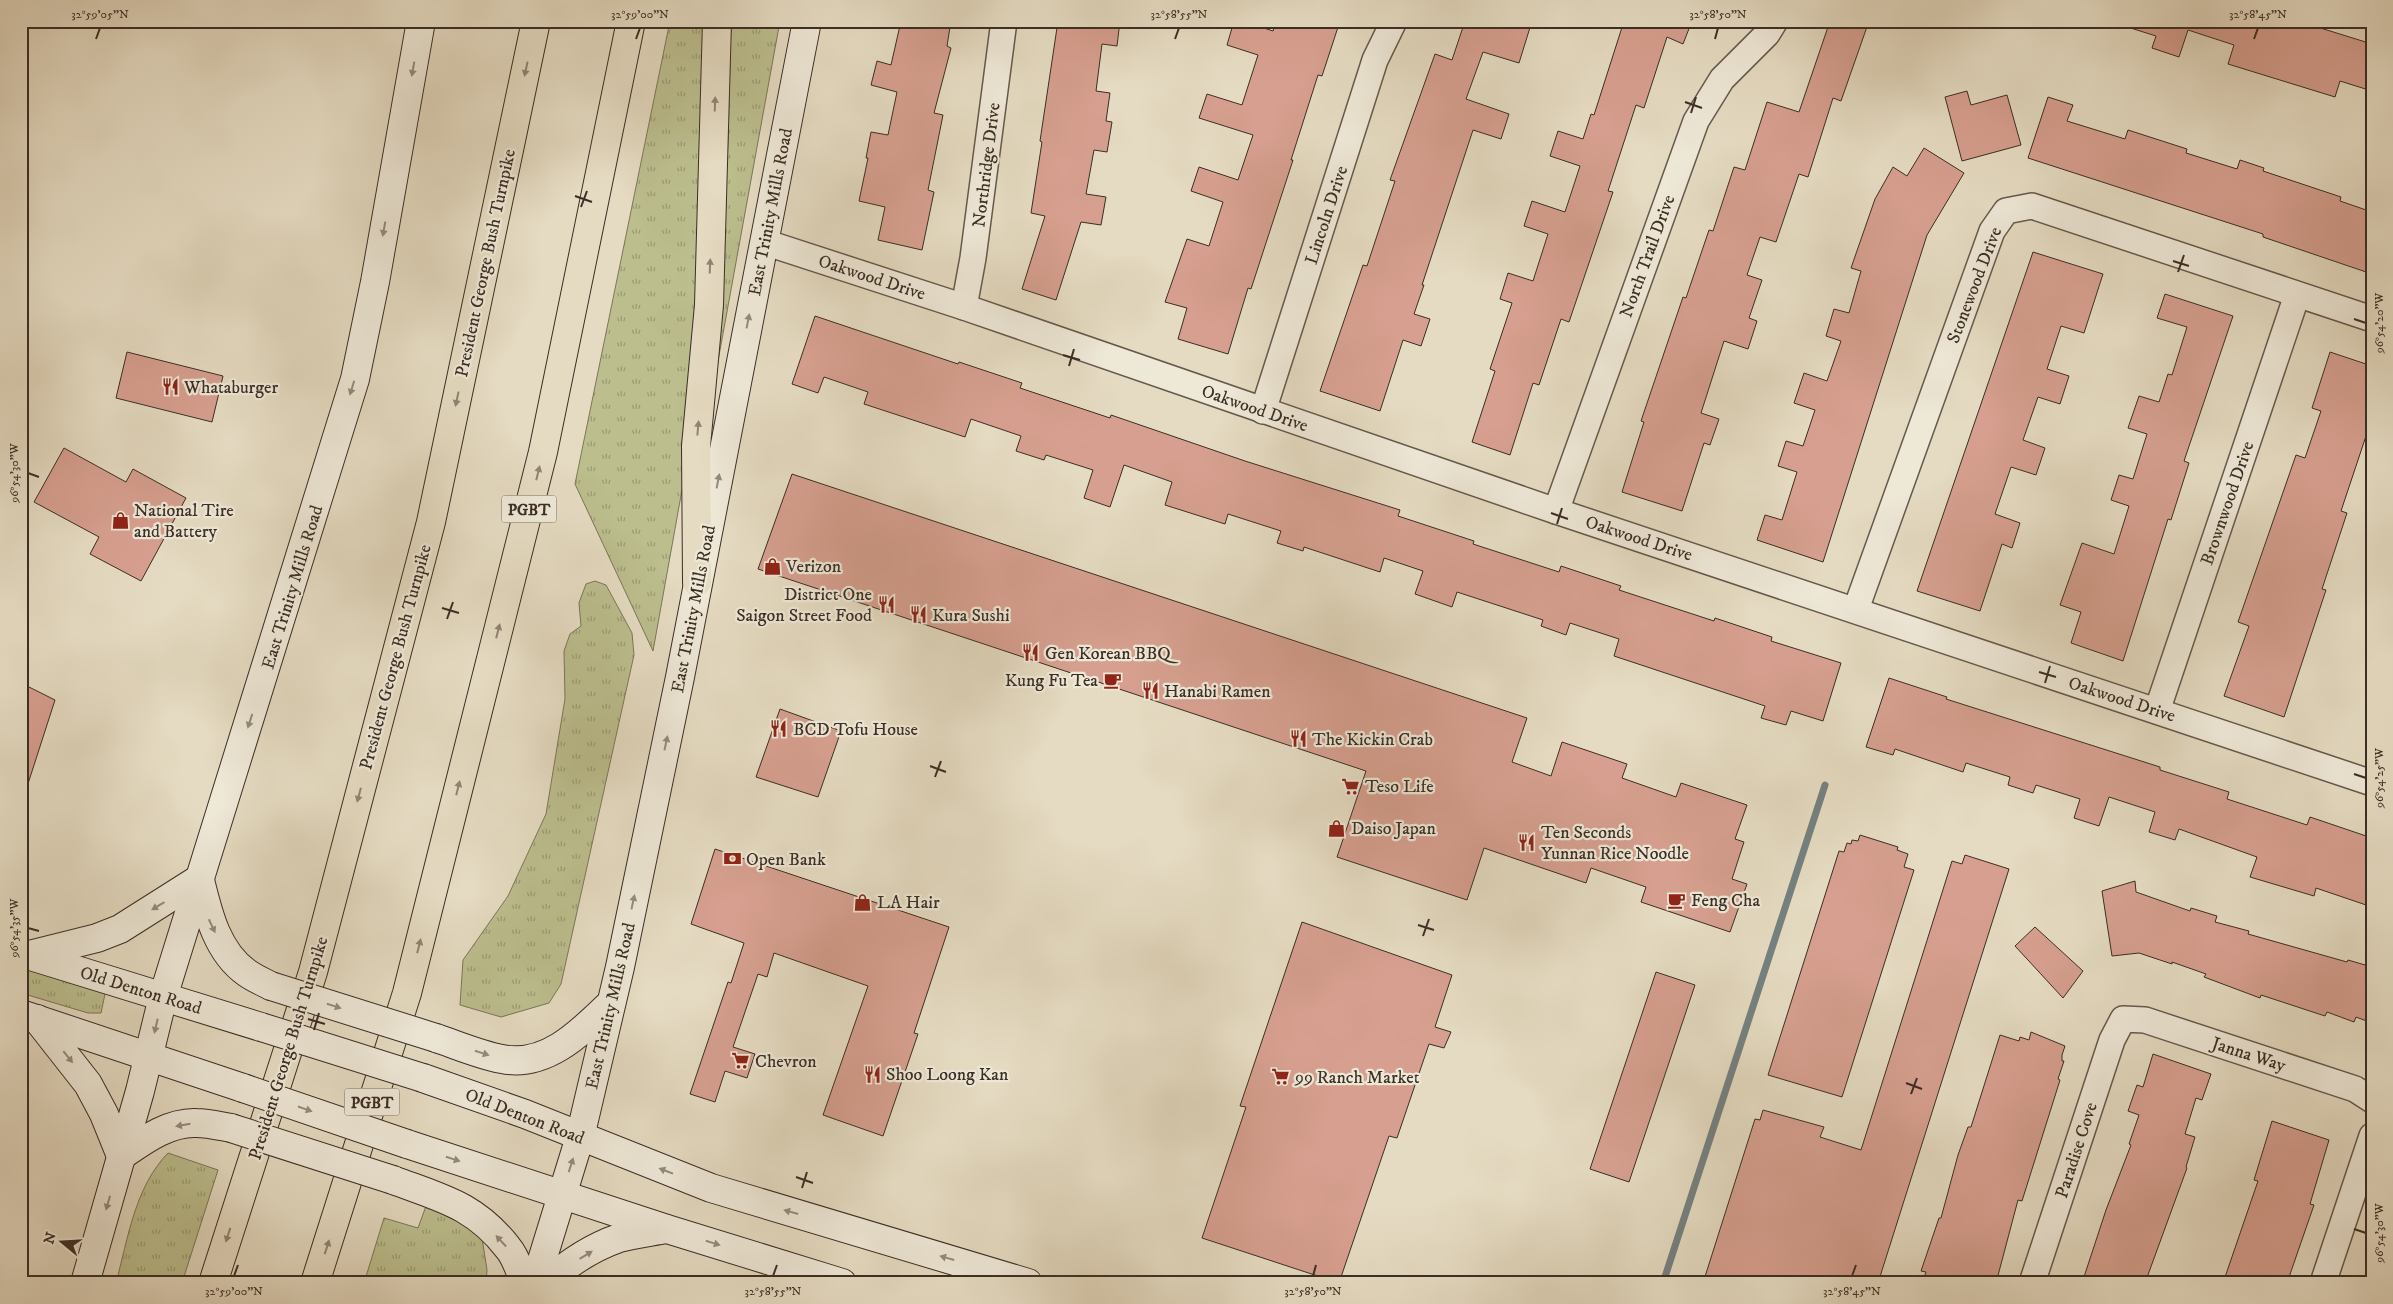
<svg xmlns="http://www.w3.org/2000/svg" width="2393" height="1304" font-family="'IM FELL DW Pica',serif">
<defs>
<pattern id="grass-tufts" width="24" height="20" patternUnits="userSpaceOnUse" patternTransform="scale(1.25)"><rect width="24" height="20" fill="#bcbe8e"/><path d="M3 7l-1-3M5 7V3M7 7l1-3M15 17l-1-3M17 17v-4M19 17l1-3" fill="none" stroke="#9a9b74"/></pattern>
</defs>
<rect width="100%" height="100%" fill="#e5dbc2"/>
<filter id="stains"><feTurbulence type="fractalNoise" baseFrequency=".004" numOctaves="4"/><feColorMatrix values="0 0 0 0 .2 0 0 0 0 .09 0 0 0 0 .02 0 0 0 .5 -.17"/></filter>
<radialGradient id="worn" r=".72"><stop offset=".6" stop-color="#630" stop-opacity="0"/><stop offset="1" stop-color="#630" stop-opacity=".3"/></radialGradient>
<g fill="url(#grass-tufts)" stroke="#7c765a">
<polygon points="670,21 707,21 698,318 682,490 653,651 575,484"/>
<polygon points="731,21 780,21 716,372 728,141"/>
<polygon points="595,581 606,585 632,633 634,655 561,984 549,1003 501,1017 460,1005 463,960 508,896 546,814 565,699 564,651 570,634 581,626 579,603 586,584"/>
<polygon points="21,965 95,987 105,994 101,1013 88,1013 21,993"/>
<path d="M168,1153L218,1170L182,1283H116C128,1238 135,1187 168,1153Z"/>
<polygon points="426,1206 456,1217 482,1238 487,1270 486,1283 364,1283 384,1218 418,1228"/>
</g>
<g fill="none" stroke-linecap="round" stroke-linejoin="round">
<polyline stroke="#758181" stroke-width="7" points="1663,1283 1825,785"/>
</g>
<g fill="#d69f8f" stroke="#3b2e25">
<polygon points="901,21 951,21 947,46 951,48 934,113 943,115 928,190 934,192 922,250 878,240 885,207 859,201 868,158 866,158 871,132 888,135 897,92 871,85 877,61 891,65"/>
<polygon points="1058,21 1120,21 1117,46 1102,44 1096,91 1110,93 1106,121 1112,122 1107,152 1094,150 1086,194 1106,197 1101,225 1081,222 1056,300 1022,289 1045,216 1031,213 1042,142 1040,141"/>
<polygon points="1234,21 1243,21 1273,31 1276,21 1340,21 1322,76 1318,75 1291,160 1293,160 1251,289 1248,288 1228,354 1178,339 1187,308 1165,302 1187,239 1209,246 1223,202 1191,191 1199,167 1238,180 1253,135 1199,118 1207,94 1242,105 1258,55 1227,45"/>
<polygon points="1465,21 1532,21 1519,63 1483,52 1466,99 1509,114 1501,139 1473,130 1422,285 1424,285 1414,314 1430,319 1421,346 1403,340 1380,411 1320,391 1363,265 1367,266 1395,181 1390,180 1435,54 1452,60"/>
<polygon points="1624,21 1692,21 1683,44 1667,37 1644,108 1636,105 1608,191 1613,192 1569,322 1561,319 1539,385 1533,383 1510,455 1472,442 1495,371 1490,369 1512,303 1500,299 1508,273 1533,281 1548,234 1524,226 1532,201 1565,212 1580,166 1550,156 1558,131 1583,139 1591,114 1594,115"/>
<polygon points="1830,21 1869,21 1841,101 1833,98 1808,177 1799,174 1776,242 1760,237 1747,275 1762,280 1749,318 1757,321 1748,349 1724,341 1701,413 1719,419 1710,445 1704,443 1682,511 1622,492 1644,422 1641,421 1683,297 1686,298 1709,230 1713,231 1734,167 1745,170 1767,102 1799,112"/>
<polygon points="2122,21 2315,21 2314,26 2372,44 2372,91 2340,81 2335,97 2228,64 2234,45 2188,30 2179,57 2152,48 2156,36 2121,25"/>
<polygon points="1967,91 1971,105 2007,95 2021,145 1962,161 1945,97"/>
<polygon points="2048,97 2073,105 2067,121 2125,139 2128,130 2187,149 2186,153 2237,169 2240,160 2264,168 2263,171 2341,197 2340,201 2372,212 2372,274 2263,237 2263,234 2028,158"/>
<polygon points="1924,148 1964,173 1927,235 1823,562 1757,540 1765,515 1782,520 1797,472 1778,466 1786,441 1803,446 1815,410 1794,403 1804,373 1827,381 1841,341 1826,336 1834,309 1849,313 1861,271 1851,268 1875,199 1893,167 1907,176"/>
<polygon points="2033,252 2103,274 2084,333 2061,326 2047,369 2069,376 2060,404 2038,397 2023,440 2045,448 2036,475 2011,467 1995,514 2020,523 2012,548 2002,544 1980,611 1917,591"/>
<polygon points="2165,294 2233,316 2184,461 2189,463 2171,520 2168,519 2123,661 2071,643 2081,612 2060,605 2082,543 2114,554 2129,506 2111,500 2119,475 2133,479 2147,434 2128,428 2139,396 2159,402 2168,374 2172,375 2187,327 2157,318"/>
<polygon points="815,316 958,364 959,362 1022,383 1020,388 1110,418 1111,415 1245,461 1400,510 1398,516 1474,541 1473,544 1559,572 1561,566 1621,586 1619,590 1714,621 1715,618 1772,637 1771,641 1841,663 1823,721 1791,711 1786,725 1761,718 1765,706 1614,656 1619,639 1570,623 1566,635 1541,626 1543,620 1457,592 1452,607 1415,594 1423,571 1384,558 1380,572 1304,547 1303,551 1277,543 1281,531 1228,514 1225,524 1165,505 1172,482 1124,465 1110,507 1084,498 1093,470 1046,455 1044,460 1016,451 1021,436 971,419 965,437 864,404 868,392 824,377 818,393 792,384"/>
<polygon points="127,352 223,376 212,422 116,398"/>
<polygon points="2330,352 2372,366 2372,428 2369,427 2341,511 2347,513 2322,589 2326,590 2284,717 2224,696 2249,626 2238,622 2296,455 2305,458 2321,411 2312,408"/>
<polygon points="64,448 126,482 133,469 186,498 141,581 90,554 99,537 34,502"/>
<polygon points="792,474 1527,718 1512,762 1551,776 1562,742 1627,764 1622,778 1676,797 1681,783 1747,805 1735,839 1744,842 1732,879 1747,884 1730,932 1641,902 1646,887 1591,868 1586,883 1484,848 1467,900 1337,857 1366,771 758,569"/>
<polygon points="1889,678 1947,697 1946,699 2160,767 2160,770 2229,792 2227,799 2307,825 2310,817 2372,838 2372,907 2316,888 2314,896 2250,877 2257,857 2179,829 2175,840 2149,832 2155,812 2109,797 2099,826 2074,818 2080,799 2036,785 2033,793 2008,785 2010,777 1966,763 1963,772 1895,749 1893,755 1866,747"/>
<polygon points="21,683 55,700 25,793 21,792"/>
<polygon points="780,709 841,731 818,797 756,777"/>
<polygon points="1860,835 1898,847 1897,850 1908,854 1904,867 1914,870 1842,1097 1768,1075 1839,851 1844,852 1847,843 1851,844 1852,840 1858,841"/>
<polygon points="715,849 949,927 914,1033 918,1034 883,1136 823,1115 868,986 774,953 767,977 758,974 733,1047 755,1054 747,1078 725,1071 715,1102 690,1094 728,982 731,983 744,943 691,924"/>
<polygon points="1965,855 2009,869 1878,1283 1703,1283 1755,1119 1760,1120 1763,1110 1824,1127 1820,1137 1861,1150 1952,861 1962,864"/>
<polygon points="2135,881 2136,892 2190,911 2191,908 2217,916 2215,922 2249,931 2248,934 2347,962 2348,960 2372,967 2372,1023 2356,1017 2354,1022 2327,1012 2325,1016 2261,995 2260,998 2204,977 2206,974 2172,962 2172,964 2139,953 2112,956 2102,891"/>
<polygon points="1302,922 1452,975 1435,1027 1451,1032 1444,1048 1429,1044 1397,1138 1389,1136 1339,1283 1202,1238 1246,1107 1240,1106"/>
<polygon points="2035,927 2083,971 2063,998 2015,946"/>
<polygon points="1656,972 1695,985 1629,1182 1590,1169"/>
<polygon points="2031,1032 2065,1046 2062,1055 2062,1061 2064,1061 2058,1079 2060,1080 2022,1201 2018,1200 1996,1283 1922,1283 1926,1272 1921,1271 1939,1218 1941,1218 1958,1155 1968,1127 1971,1127 2000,1035 2019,1041 2020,1037 2029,1040"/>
<polygon points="2153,1054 2211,1074 2202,1100 2196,1098 2185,1134 2195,1137 2186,1167 2187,1168 2145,1283 2082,1283 2106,1210 2131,1145 2129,1144 2139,1115 2128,1111 2137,1085 2143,1087"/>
<polygon points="2272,1121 2329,1140 2310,1204 2314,1205 2287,1283 2223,1283 2258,1181 2254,1180"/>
</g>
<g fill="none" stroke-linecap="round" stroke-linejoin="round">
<defs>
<g id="street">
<polyline points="764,242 964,307 1556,511 2372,783"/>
<polyline points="964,307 973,258 1004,21"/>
<polyline points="1263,411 1375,60 1394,21"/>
<polyline points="1556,511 1696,121 1722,79 1767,34 1775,21"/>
<polyline points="1856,609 1992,231 2006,211 2032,206 2372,319"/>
<polyline points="2157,711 2297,295"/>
<polyline points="2032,1283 2112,1040 2123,1019 2145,1020 2355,1089 2372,1100"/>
<polyline points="2323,1283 2372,1136"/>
</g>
<g id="secondary">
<path d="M200,880C208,913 217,952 247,973C254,978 263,982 271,986"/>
<polyline points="21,953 261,1027"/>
<polyline points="29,955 97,938 120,929 199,879"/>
<polyline points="21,1014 243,1088"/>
<polyline points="37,1019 88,1084 104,1114 121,1156"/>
<path d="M436,1038C457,1045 480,1055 502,1059C547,1068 582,1031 611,1003"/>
<polyline points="423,1078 525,1114 711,1188 1028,1283"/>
<polyline points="407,1144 667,1229 842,1283"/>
<path d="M121,1156C143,1141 168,1122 196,1123C208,1123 220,1126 231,1128"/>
<path d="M393,1180C441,1198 475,1205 508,1248C516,1257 520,1272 525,1283"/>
<polyline points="85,1283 140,1091 163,997 355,379 375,282 421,21"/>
<polyline points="535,1283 580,1137 620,967 680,677 807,21"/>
<path d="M546,1283C567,1264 593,1247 619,1238C634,1234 650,1232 666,1229"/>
</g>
<g id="highway">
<polyline points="697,582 696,446 709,305 717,21"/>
<polyline points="213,1283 313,972 431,522 536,21"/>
<polyline points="315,1283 407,993 543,452 631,21"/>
</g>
</defs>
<use href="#street" stroke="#66594c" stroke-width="28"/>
<use href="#secondary" stroke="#3b2e25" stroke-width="30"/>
<use href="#highway" stroke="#3b2e25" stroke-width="30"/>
<use href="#street" stroke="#eee8d7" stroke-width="25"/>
<use href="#secondary" stroke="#eee8d7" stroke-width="28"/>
<use href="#highway" stroke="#e5dbc2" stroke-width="28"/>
<defs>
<g id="secondary-bridge">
<polyline points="271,986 436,1038"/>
<polyline points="261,1027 423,1078"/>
<polyline points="243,1088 407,1144"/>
<polyline points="231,1128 393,1180"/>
</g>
</defs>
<use href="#secondary-bridge" stroke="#3b2e25" stroke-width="30" stroke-linecap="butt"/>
<use href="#secondary-bridge" stroke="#eee8d7" stroke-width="28"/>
</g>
<defs><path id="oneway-solid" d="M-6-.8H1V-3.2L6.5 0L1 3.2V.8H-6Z" transform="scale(1.25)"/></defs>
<g fill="#948b7e">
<use href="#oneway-solid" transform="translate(413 69) rotate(100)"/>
<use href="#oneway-solid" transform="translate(384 229) rotate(100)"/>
<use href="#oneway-solid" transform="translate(748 321) rotate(-79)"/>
<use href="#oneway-solid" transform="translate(352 388) rotate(107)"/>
<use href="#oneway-solid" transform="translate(718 481) rotate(-79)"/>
<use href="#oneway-solid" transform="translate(250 721) rotate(108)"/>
<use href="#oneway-solid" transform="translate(666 743) rotate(-78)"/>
<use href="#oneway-solid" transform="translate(633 902) rotate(-78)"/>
<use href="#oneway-solid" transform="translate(158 906) rotate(149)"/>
<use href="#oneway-solid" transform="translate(212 926) rotate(65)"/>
<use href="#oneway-solid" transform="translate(334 1006) rotate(18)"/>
<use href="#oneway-solid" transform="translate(156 1026) rotate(103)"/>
<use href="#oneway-solid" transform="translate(482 1053) rotate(18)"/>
<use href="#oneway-solid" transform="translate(68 1057) rotate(51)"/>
<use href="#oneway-solid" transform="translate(305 1109) rotate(19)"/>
<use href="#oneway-solid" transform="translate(183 1125) rotate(170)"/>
<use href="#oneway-solid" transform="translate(453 1159) rotate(18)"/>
<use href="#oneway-solid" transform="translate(571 1165) rotate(-72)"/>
<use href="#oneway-solid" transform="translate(666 1171) rotate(-159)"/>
<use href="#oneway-solid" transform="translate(108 1203) rotate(106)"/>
<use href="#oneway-solid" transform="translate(791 1212) rotate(-164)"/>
<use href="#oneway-solid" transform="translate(501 1241) rotate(-133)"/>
<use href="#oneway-solid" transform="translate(713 1243) rotate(17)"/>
<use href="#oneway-solid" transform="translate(586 1255) rotate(-31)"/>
<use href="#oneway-solid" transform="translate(947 1258) rotate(-164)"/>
</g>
<g fill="#908474">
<use href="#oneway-solid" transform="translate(526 69) rotate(102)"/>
<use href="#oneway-solid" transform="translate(715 104) rotate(-88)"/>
<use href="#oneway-solid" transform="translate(710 266) rotate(-88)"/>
<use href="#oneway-solid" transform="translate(457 399) rotate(102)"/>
<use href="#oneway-solid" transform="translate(698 428) rotate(-85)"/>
<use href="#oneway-solid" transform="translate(538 473) rotate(-76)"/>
<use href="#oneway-solid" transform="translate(498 631) rotate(-76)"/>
<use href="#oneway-solid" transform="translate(458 788) rotate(-76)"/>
<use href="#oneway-solid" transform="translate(359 795) rotate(105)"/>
<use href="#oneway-solid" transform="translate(419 946) rotate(-76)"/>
<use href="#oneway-solid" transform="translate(228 1235) rotate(108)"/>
<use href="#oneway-solid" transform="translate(327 1247) rotate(-72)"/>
</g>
<path fill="none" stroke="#3b2e25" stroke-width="2" d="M96,39L100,28M636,39L640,28M1175,39L1179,28M1715,39L1718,28M2254,39L2258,28M1685,102L1702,108M1691,113L1696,97M575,196L592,202M581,207L587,191M2173,261L2189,266M2178,272L2184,255M2354,319L2366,323M1063,355L1080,360M1069,366L1074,349M28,473L39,477M1551,513L1568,519M1557,524L1562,508M442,608L459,613M447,619L453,602M2039,672L2056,677M2045,683L2050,666M930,766L946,772M2354,774L2366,778M935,777L941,761M1418,925L1434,930M28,928L39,931M1423,936L1429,919M308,1019L325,1024M314,1030L319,1013M1906,1083L1922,1089M1911,1094L1917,1078M796,1177L813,1183M802,1188L807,1172M2354,1229L2366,1233M234,1276L238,1265M773,1276L777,1265M1313,1276L1316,1265M1852,1276L1856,1265"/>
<defs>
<symbol id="restaurant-bare" viewBox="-9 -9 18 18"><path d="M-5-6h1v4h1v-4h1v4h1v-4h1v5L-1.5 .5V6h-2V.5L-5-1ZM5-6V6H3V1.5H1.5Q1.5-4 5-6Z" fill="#8f2418" stroke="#eee8d7" stroke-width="2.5" paint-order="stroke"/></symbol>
<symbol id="shop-bare" viewBox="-9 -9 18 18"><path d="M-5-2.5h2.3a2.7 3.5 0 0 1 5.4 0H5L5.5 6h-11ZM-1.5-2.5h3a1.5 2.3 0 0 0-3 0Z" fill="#8f2418" stroke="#eee8d7" stroke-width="2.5" paint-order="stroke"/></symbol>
<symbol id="cafe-bare" viewBox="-9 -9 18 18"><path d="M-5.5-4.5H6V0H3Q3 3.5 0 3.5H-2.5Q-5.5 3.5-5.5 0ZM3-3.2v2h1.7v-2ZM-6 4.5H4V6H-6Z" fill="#8f2418" stroke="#eee8d7" stroke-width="2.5" paint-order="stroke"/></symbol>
<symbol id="supermarket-bare" viewBox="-9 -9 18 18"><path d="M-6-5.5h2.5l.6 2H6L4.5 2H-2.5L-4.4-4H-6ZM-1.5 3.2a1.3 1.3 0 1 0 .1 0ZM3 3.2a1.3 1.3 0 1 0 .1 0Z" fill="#8f2418" stroke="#eee8d7" stroke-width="2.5" paint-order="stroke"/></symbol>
<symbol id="bank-bare" viewBox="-9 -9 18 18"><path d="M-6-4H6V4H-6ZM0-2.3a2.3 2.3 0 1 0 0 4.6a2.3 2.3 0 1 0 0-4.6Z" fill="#8f2418" stroke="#eee8d7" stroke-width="2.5" paint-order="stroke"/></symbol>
</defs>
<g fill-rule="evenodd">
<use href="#restaurant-bare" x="158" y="374" width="25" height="25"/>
<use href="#shop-bare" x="108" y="508" width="25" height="25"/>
<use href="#shop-bare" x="760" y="554" width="25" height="25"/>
<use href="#restaurant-bare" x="874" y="592" width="25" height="25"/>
<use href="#restaurant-bare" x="906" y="602" width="25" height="25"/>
<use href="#restaurant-bare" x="1018" y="640" width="25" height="25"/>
<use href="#cafe-bare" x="1100" y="668" width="25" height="25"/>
<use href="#restaurant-bare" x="1138" y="678" width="25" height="25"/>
<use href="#restaurant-bare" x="766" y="716" width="25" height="25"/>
<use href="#restaurant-bare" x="1286" y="726" width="25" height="25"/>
<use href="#supermarket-bare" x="1338" y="774" width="25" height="25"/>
<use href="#shop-bare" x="1324" y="816" width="25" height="25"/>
<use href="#restaurant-bare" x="1514" y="830" width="25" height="25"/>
<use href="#bank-bare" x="720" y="846" width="25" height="25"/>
<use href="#cafe-bare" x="1664" y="888" width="25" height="25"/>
<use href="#shop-bare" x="850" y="890" width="25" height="25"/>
<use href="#supermarket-bare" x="728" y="1048" width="25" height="25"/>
<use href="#restaurant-bare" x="860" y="1062" width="25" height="25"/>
<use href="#supermarket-bare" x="1268" y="1064" width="25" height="25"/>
</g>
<g text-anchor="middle" stroke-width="4.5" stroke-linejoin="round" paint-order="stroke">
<g fill="#eee8d7" stroke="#71665a" stroke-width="1">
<rect x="501.5" y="495.5" width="55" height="27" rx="4"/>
<rect x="344.5" y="1088.5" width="55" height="27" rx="4"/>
</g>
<g font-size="16" font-weight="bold" fill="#3b2e25">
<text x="529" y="515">PGBT</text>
<text x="372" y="1108">PGBT</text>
</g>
<g font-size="18" fill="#3b2e25" stroke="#eee8d7">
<text transform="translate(986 165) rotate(-83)" y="6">Northridge Drive</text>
<text transform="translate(770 212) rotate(-79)" y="6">East Trinity Mills Road</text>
<text transform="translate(1326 215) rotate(-72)" y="6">Lincoln Drive</text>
<text transform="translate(1647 256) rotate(-70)" y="6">North Trail Drive</text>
<text transform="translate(485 263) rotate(-78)" y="6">President George Bush Turnpike</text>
<text transform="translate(872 277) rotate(18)" y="6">Oakwood Drive</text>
<text transform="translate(1974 285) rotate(-69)" y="6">Stonewood Drive</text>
<text transform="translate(1255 408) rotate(19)" y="6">Oakwood Drive</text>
<text transform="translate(2227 503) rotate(-71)" y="6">Brownwood Drive</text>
<text transform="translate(1639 538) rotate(18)" y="6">Oakwood Drive</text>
<text transform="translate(292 587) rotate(-73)" y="6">East Trinity Mills Road</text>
<text transform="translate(693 609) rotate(-79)" y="6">East Trinity Mills Road</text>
<text transform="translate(395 657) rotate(-75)" y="6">President George Bush Turnpike</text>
<text transform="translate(2122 699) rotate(18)" y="6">Oakwood Drive</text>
<text transform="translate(141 990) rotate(17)" y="6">Old Denton Road</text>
<text transform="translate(610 1006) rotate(-77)" y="6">East Trinity Mills Road</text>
<text transform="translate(288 1048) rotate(-73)" y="6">President George Bush Turnpike</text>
<text transform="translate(2249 1054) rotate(18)" y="6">Janna Way</text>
<text transform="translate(525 1116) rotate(21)" y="6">Old Denton Road</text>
<text transform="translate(2076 1150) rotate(-72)" y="6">Paradise Cove</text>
</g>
<g font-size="18" fill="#3b2e25" stroke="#eee8d7" text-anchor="start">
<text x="184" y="393">Whataburger</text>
<text x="134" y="516">National Tire<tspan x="134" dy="21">and Battery</tspan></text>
<text x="786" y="572">Verizon</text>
<text x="872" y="600" text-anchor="end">District One<tspan x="872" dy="21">Saigon Street Food</tspan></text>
<text x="932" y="621">Kura Sushi</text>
<text x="1045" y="659">Gen Korean BBQ</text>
<text x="1098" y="686" text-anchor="end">Kung Fu Tea</text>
<text x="1164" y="697">Hanabi Ramen</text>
<text x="793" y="735">BCD Tofu House</text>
<text x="1312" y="745">The Kickin Crab</text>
<text x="1365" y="792">Teso Life</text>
<text x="1351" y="834">Daiso Japan</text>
<text x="1541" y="838">Ten Seconds<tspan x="1541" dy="21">Yunnan Rice Noodle</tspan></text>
<text x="746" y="865">Open Bank</text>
<text x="1691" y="906">Feng Cha</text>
<text x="877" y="908">LA Hair</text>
<text x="755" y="1067">Chevron</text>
<text x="886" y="1080">Shoo Loong Kan</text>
<text x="1295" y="1083">99 Ranch Market</text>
</g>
</g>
<rect width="2393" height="1304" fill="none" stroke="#e5dbc2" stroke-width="55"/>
<g transform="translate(62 1242) rotate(288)" stroke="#eee8d7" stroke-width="4" paint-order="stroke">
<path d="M0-4L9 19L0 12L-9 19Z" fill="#3b2e25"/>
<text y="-8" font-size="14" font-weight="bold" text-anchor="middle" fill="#3b2e25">N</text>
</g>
<rect x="28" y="28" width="2338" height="1248" fill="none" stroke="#3b2e25" stroke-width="2"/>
<g font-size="12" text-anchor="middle" fill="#3b2e25">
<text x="100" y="18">32°59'05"N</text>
<text x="640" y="18">32°59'00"N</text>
<text x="1179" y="18">32°58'55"N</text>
<text x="1718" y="18">32°58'50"N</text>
<text x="2258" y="18">32°58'45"N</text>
<text transform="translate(2379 323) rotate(-90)" y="4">96°54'20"W</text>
<text transform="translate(14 473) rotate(-90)" y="4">96°54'30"W</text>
<text transform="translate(2379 778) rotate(-90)" y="4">96°54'25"W</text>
<text transform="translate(14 928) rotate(-90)" y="4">96°54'35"W</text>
<text transform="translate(2379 1233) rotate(-90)" y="4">96°54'30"W</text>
<text x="234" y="1295">32°59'00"N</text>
<text x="773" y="1295">32°58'55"N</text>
<text x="1313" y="1295">32°58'50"N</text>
<text x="1852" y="1295">32°58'45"N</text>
</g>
<rect width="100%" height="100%" filter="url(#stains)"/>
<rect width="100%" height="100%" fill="url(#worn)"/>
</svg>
